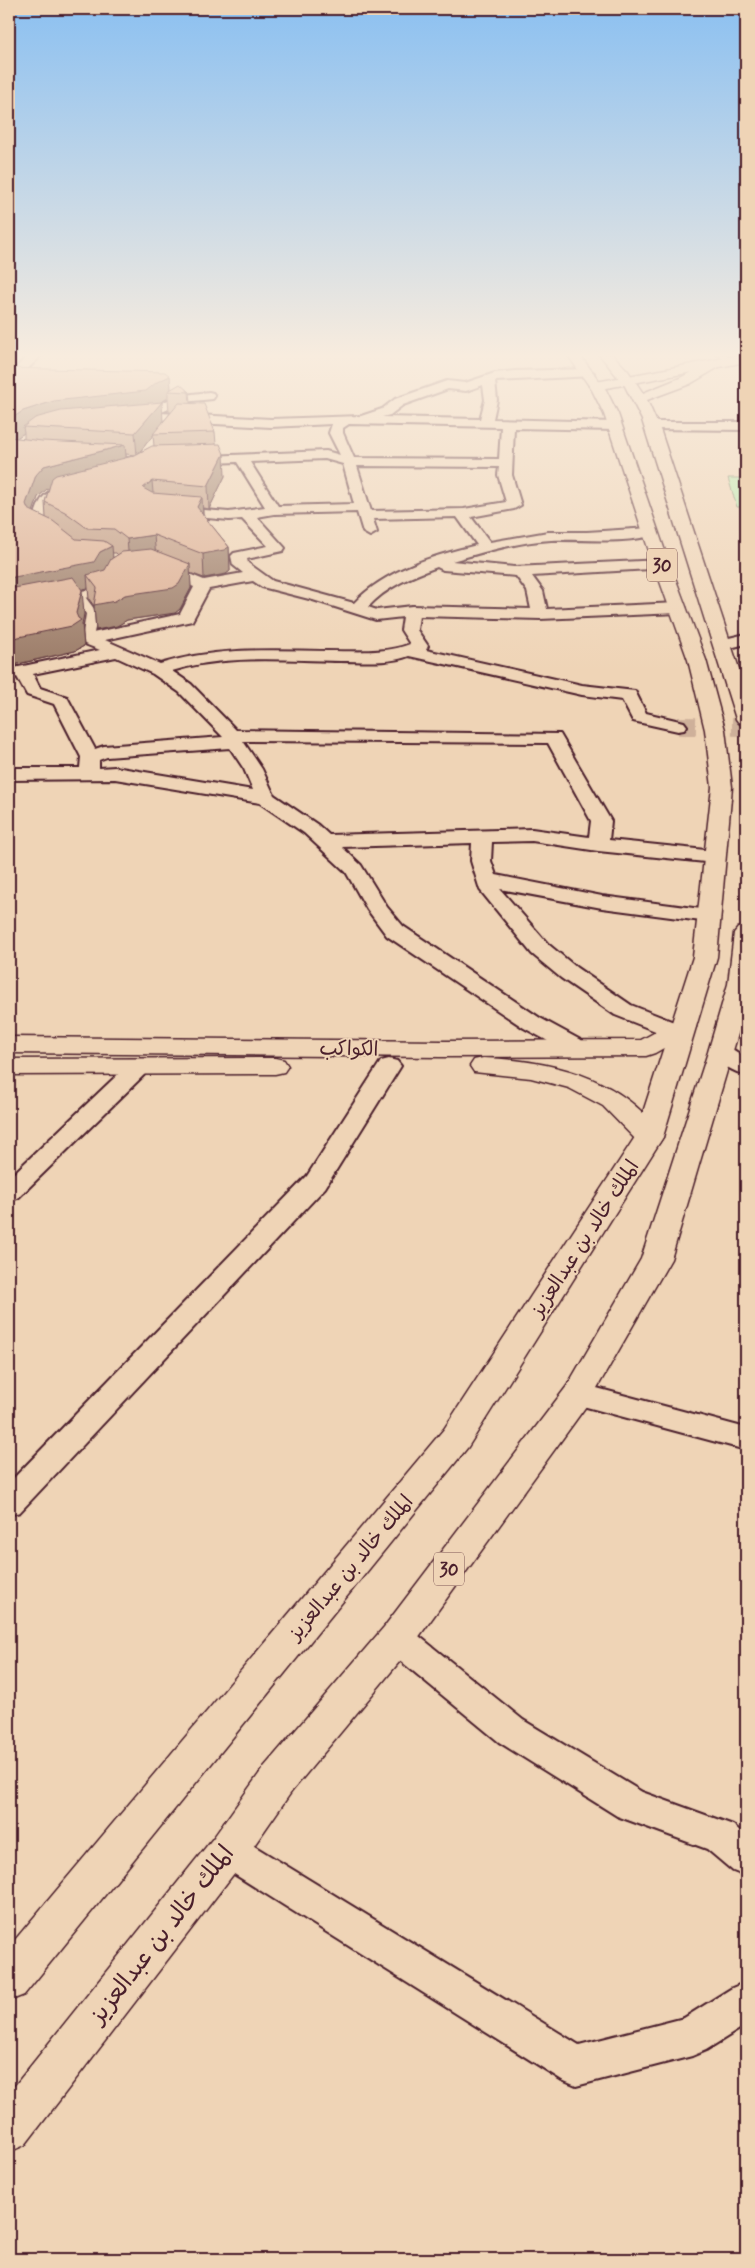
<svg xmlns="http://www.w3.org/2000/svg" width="755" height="2268" font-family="Mynerve,'Playpen Sans Arabic',sans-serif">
<rect width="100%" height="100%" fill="#efd4b6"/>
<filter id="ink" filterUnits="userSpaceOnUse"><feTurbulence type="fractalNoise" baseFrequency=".02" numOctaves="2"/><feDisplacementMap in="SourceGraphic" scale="10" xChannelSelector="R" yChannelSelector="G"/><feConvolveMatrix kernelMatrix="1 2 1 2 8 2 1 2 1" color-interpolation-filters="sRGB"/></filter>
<g filter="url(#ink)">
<polygon fill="#b5ebad" stroke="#80856c" points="728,478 746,478 746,507 737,507"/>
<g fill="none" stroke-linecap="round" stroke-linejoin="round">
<polyline stroke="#ceb09a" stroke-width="18" stroke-dasharray="18 9" stroke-linecap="butt" points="678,726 746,727"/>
<defs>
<polygon id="pedestrian" points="107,579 113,582 107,593 86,598 98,614 92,642 84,642 82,639 86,614 76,600 9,612 9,604 98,588 103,580"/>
<g id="minor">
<polygon points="30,354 43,354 13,383 9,384 9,374"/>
<polygon points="716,354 729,354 730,355 724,358"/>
<path d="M588,369L594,373L592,376L495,381L497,400L493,419L615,422L621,426L615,430L514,428L512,475L521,505L514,509L471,517L490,542L548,532H587L650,528L657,532L655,535C621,544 585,539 551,540C517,542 484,552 452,561L514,567L662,560L667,562L670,565L667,568L532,576L543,591L547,609L678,603L684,605L686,608L684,611L678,613L540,619L419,616L417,630L428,646L426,650L582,685L635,691L646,713L684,722L687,726L684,730L678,731L633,721L622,700L582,695L409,656C389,664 362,661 340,661C284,660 226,654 172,671L191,684L236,730L560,734L611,821L609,840L715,851L722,853L725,857L722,861L715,863L598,851L532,841L492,842L491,861L496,875L602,896L709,910L717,911L720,916L717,921L709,922L602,908L500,889L548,944L577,968L631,1005L684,1026L688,1031L684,1036L676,1038L668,1036L615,1015L561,978L532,954L480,890L471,861L472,843L342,847L361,865L387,907L403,926L540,1018L586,1043L590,1048L586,1053L578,1055L570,1053L524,1028L387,936L367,909L346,872L304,833L260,803L115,779L9,780V768H80L81,757L54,704L27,695L17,677L9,679V669L100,650L82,643L80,639L82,635L88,634L180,614L194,587L154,570L151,567L154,564H164L204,580L243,573L233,565L231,556L234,553L268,546L242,519L229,520L163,514L161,511L163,508L168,507L229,512L265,507L237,462L189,464L184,463L182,460L184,457L326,451L340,455L329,433L332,424L271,427L158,421L130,424L125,423L124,420L125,417L156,413L152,410L154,407L176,396L209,392L213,393L215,396L213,399L183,402L160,413L271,419L361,416L382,409L395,399L447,381L465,383L495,373L515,371ZM483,385L485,400L480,419L382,417L390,415L403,405L448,389L466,391ZM349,424L501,427L499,459L354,458L343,433V428ZM325,459L343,464L354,504L278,506L250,462ZM357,466L499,467L498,475L506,502L464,509L371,511ZM357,512L363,532L370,536L377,532L373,519L457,517L477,545C435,555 385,570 354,603L273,581L248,563L247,559L283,551L285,548L257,517L274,514ZM437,567L443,570L516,576L527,591L531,609L412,606L377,610L368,607C386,587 412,576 437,567ZM253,581L262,587L313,600L376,620L403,617L401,630L410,644C385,654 354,651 327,651C270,650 215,647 160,664L105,640L192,621L209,589ZM116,657L153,674L179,692L223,737L104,746L95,749L67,697L40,688L33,674ZM243,741L548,743L591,821L589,837L532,829L329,835L318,825L274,795L262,769ZM230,748L244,769L253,790L115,767L99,768V760L107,757Z"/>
<polygon points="653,422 746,422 746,430 648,429 647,426"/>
<path d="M72,484L79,488L77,491L54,500L45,526L61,534L63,537L61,540C52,543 36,536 30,528C42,498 37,493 72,484Z"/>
<polygon points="746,634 746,644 722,650 716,649 714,645 716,641"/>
<path d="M721,1045L729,1047L746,1058V1075C734,1072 717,1063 709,1052L713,1047Z"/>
<polygon points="389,1059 397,1061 401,1066 325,1188 20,1512 9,1515 9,1483 307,1176 381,1061"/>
<polygon points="139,1060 147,1062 151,1067 147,1072 18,1198 9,1200 9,1178 131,1062"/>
<polygon points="578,1383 746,1428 746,1450 568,1402 563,1394 568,1386"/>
<polygon points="397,1624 409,1628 523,1720 642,1792 733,1825 746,1836 746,1876 733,1871 707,1849 617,1816 499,1742 385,1648 380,1638 385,1628"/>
<polygon points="228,1833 241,1838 579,2045 684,2018 732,1988 746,1982 746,2025 706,2050 692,2056 576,2086 562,2080 215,1862 209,1850 215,1838"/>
</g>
<g id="tertiary">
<polygon points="683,1019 692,1022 696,1027 692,1032 655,1053 646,1056 442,1057 9,1053 9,1037 442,1041 641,1040 674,1022"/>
<polygon points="275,1058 284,1060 288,1066 284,1072 275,1074 9,1075 9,1059"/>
<path d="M483,1058C551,1060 623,1077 663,1137L659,1143L649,1146L639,1143L603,1106L569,1088L531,1078L474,1072L470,1066L474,1060Z"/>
</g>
<polygon id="secondary" points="746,354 746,362 596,390 589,386 596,382"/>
<g id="trunk">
<polygon points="567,354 579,354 606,390 618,414 664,548 706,660 725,730 732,787 717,957 663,1137 468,1447 24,1995 9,2001 9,1947 444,1429 635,1137 693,957 712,787 705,730 688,660 648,548 604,414 592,390"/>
<polygon points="599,354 612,354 628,371 643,393 680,378 712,361 722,361 724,364 690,384 647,400 661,432 746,690 746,725 739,723 736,719 642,420 625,386"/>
<polygon points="746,926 746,1007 671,1259 589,1402 410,1649 292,1791 242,1863 25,2145 9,2152 9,2093 214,1837 264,1767 384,1627 567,1386 641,1259 708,1052 728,984 734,933 738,928"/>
</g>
</defs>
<use href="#pedestrian" stroke="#4a1f2b" stroke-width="3"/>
<use href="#minor" stroke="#4a1f2b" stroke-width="4"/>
<use href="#tertiary" stroke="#4a1f2b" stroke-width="3"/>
<use href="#secondary" stroke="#4a1f2b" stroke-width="3"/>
<use href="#trunk" stroke="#4a1f2b" stroke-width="3"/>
<use href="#pedestrian" fill="#efd4b6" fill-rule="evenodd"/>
<use href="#minor" fill="#efd4b6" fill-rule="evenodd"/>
<use href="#tertiary" fill="#efd4b6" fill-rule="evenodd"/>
<use href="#secondary" fill="#efd4b6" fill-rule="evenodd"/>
<use href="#trunk" fill="#efd4b6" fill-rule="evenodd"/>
</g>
<g fill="#bd967e" stroke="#4a1f2b" fill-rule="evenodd">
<path d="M9,368L170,376L171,389L189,392L190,403L215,432L216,444L225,476L209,509L203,508V515L229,547L230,571L226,574L204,578L190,573L191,588L180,609L175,613L127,620L117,626L96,630L94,606L89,599L88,588L81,589L84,614L82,624L84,646L75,651L9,666ZM168,398L169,412H171L163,422L160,402ZM24,433V439L16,438ZM153,435L154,446L140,452ZM126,454L134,455L126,457ZM49,488L45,502L46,518L33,512L38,497L47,489ZM112,553H116L118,555L113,558Z"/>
<polygon points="744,368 746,368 746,390 742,384"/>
</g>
<g fill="#9a7a66" stroke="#4a1f2b">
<polygon points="170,376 171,391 168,391 168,398 159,403 23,427 24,433 9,443 9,420 23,411 54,401 157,382"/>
<polygon points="162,402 163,423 137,455 135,433"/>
<polygon points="125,445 127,467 47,489 38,497 28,527 26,504 36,475 44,466"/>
<polygon points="224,454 225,476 209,509 208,486"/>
<polygon points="152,481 154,504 143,488"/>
<polygon points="202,497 203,520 197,507"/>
<polygon points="154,535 156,559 129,563 127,539"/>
<polygon points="112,546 114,571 87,575 88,588 9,604 9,578 100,552"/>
<polygon points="229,547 230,571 226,574 204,578 203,554"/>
<polygon points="190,564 191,588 180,609 175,613 127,620 117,626 96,630 94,605 125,595"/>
<polygon points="82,590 84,614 82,624 84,646 75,651 9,666 9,639 76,613"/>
</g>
<g fill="#dcae92" stroke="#4a1f2b">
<polygon points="9,368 165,372 170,376 157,382 146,391 54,401 23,411 9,420"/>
<polygon points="180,384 189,392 168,391"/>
<polygon points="162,402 135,433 23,427 35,418 61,411"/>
<polygon points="179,403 204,404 215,432 153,434"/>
<polygon points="9,437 42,441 125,445 44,466 36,475 26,504 28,509 53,521 76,539 104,541 112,546 100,552 94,562 9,578"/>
<polygon points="220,444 224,454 208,486 152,481 143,488 152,493 202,497 197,507 229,547 224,550 203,554 154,535 127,539 114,529 87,528 65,512 45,502 52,478 56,475 133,456 152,446"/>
<polygon points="151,549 190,564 179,584 173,588 125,595 115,601 94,605 97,588 87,575 105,570 111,559 122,552"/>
<polygon points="73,577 82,590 76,613 78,618 81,620 72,626 9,639 9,589"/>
</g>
</g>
<linearGradient id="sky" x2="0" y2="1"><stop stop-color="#8bc0f1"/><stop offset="0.53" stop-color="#f8ecde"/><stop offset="1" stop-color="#f8ecde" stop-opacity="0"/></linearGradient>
<rect width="755" height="671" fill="url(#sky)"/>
<g text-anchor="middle" stroke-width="4" stroke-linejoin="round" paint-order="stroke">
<g fill="#efd4b6" stroke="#7c5555" stroke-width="1">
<rect x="647" y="548.5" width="30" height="33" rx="4"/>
<rect x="434" y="1552.5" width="30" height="33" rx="4"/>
</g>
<g font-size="19" font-weight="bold" fill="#4a1f2b">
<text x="662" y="572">30</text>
<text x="449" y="1576">30</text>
</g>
<g font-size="20" fill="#4a1f2b" stroke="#efd4b6">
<text transform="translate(349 1048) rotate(1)" y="7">الكواكب</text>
<text transform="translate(584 1238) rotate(-57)" y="7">الملك خالد بن عبدالعزيز</text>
<text transform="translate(350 1567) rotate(-50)" y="7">الملك خالد بن عبدالعزيز</text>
</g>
<g font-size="24" fill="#4a1f2b" stroke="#efd4b6">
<text transform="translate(161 1934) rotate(-52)" y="8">الملك خالد بن عبدالعزيز</text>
</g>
</g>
<rect width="755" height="2268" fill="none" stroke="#efd4b6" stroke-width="30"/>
<rect x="15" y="15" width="725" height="2238" fill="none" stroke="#4a1f2b" stroke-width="2" filter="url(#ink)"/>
</svg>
